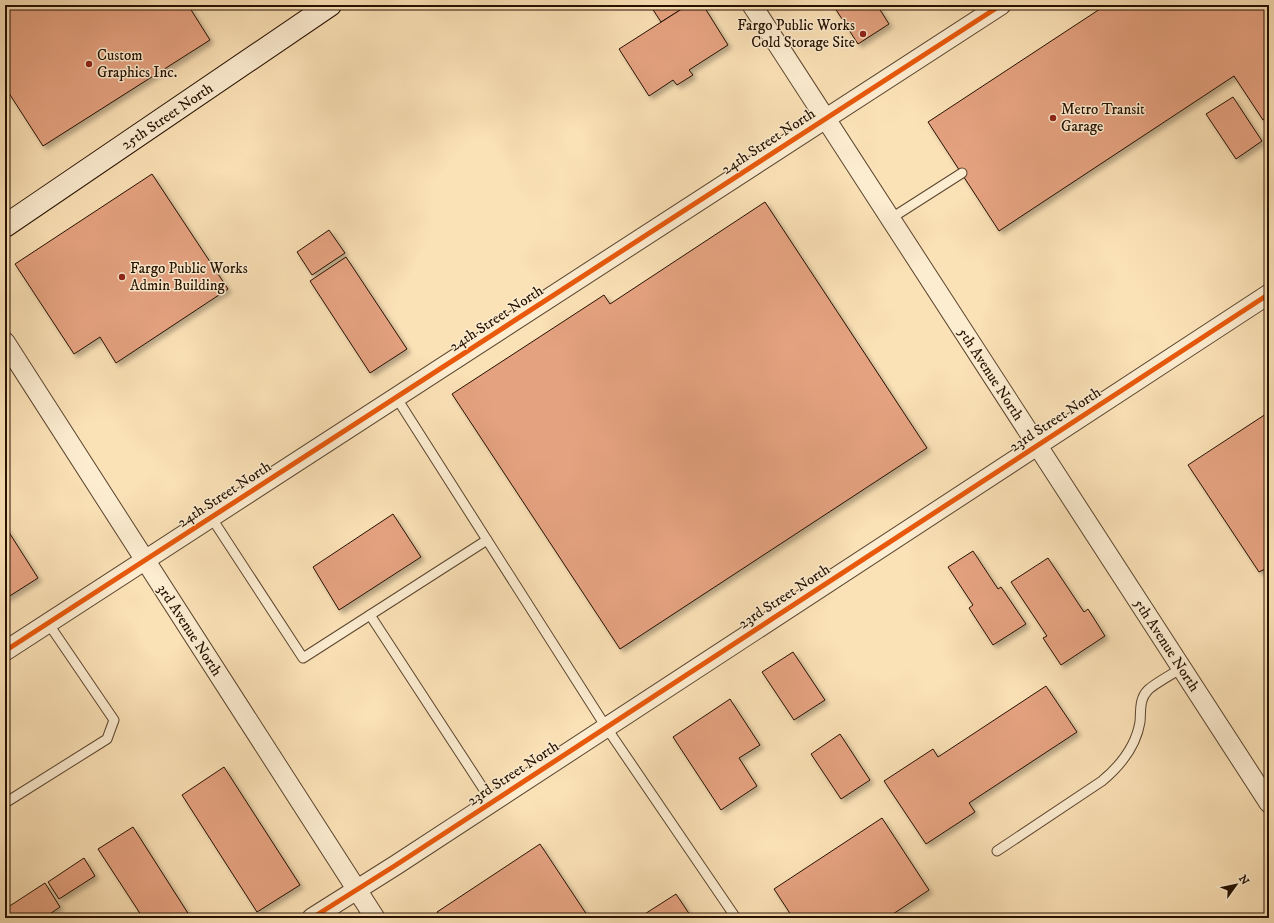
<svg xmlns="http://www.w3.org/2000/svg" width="1274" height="923" font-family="'IM FELL DW Pica',serif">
<defs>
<filter id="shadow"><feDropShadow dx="3.5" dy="3.5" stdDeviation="2" flood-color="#0004"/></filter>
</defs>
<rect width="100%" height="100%" fill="#fbe1b6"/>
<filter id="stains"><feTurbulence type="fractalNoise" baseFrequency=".005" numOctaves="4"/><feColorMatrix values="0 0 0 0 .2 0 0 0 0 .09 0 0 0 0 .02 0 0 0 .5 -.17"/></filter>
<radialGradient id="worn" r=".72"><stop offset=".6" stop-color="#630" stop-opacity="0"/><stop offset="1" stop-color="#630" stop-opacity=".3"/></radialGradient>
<g fill="#e5a280" stroke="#261101" filter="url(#shadow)">
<polygon points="5,5 188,5 210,40 43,146 5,87"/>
<polygon points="650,5 688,5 661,22"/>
<polygon points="688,5 703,5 728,45 689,70 693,75 677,85 673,80 649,96 619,49"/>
<polygon points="833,5 877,5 889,24 858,44"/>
<polygon points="1106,5 1269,5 1269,116 1263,120 1234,76 999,231 928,122"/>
<polygon points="1233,97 1262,141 1236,159 1206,114"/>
<polygon points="152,174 228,289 116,363 100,337 74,354 15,264"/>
<polygon points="765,202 927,448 620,649 452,394 604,295 610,304"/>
<polygon points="329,230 345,253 312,275 297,252"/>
<polygon points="346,257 407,349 370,373 310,281"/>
<polygon points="1269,412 1269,575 1265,569 1259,572 1188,465"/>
<polygon points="393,514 421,557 339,610 313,567"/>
<polygon points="5,526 38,578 5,599"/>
<polygon points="973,551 998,589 1001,587 1026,624 993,645 969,608 973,605 948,567"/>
<polygon points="1048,558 1084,612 1088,609 1105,636 1061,665 1043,638 1047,636 1011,582"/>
<polygon points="793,652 825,700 794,720 762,672"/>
<polygon points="1046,686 1077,732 969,803 975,812 926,844 884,781 933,749 938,757"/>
<polygon points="730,699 760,745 739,758 757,786 721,810 673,737"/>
<polygon points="840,734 870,780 841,799 811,754"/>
<polygon points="224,767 300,885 257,912 182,795"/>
<polygon points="882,818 929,890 887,918 793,918 774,889"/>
<polygon points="133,827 191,918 143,918 98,849"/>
<polygon points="540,844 589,918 441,918 437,912"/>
<polygon points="84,858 95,876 59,899 48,882"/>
<polygon points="45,883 60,907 44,918 5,918 5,909"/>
<polygon points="676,894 692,918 640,918 640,917"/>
</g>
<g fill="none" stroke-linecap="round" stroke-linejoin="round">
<defs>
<g id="lane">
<polyline points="890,219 962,173"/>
<polyline points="396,397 606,727 736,918"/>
<polyline points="211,517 303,658 487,540"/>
<polyline points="370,615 492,802"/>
<polyline points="5,803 107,739 114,720 48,623"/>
<path d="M997,851L1102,781C1120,766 1136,746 1140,722C1141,711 1139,699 1148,690C1154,684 1174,673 1182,668"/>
</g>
<g id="street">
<polyline points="752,5 1269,803"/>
<polyline points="5,342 375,918"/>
<polyline points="5,651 1001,5"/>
<polyline points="312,918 396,865 1269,294"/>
</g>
<polyline id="secondary" points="5,226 330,5"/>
</defs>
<use href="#lane" stroke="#5b452e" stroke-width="11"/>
<use href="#street" stroke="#5b452e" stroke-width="21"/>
<use href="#secondary" stroke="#261101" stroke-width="24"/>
<use href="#lane" stroke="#fcecd0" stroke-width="9"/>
<use href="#street" stroke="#fcecd0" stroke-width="19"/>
<use href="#secondary" stroke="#fcecd0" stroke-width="22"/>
<defs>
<g id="cycleway">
<polyline points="5,651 1001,5"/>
<polyline points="312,918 396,865 1269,294"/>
</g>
</defs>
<use href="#cycleway" stroke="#fcecd0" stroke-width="8"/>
<use href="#cycleway" stroke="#e8590c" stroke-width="5"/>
</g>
<g fill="#8f2418" stroke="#fcecd0" stroke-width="1.5">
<circle cx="863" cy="34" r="4"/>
<circle cx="89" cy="64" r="4"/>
<circle cx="1053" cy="118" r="4"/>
<circle cx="122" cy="277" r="4"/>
</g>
<g text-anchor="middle" stroke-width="3" stroke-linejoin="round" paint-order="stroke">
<g font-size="15" fill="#261101" stroke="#fcecd0" text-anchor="start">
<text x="855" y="30" text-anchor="end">Fargo Public Works<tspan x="855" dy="17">Cold Storage Site</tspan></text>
<text x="97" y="60">Custom<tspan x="97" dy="17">Graphics Inc.</tspan></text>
<text x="1061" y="114">Metro Transit<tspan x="1061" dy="17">Garage</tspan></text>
<text x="130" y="273">Fargo Public Works<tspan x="130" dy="17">Admin Building</tspan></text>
</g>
<g font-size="15" fill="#261101" stroke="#fcecd0">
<text transform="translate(167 116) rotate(-34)" y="5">25th Street North</text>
<text transform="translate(768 141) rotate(-33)" y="5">24th Street North</text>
<text transform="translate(496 318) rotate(-33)" y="5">24th Street North</text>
<text transform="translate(991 374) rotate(57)" y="5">5th Avenue North</text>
<text transform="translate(1055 419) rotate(-33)" y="5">23rd Street North</text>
<text transform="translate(224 494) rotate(-33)" y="5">24th Street North</text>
<text transform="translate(784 596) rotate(-33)" y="5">23rd Street North</text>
<text transform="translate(190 630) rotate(57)" y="5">3rd Avenue North</text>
<text transform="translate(1167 645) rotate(57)" y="5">5th Avenue North</text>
<text transform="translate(513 773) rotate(-33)" y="5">23rd Street North</text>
</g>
</g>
<rect width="1274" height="923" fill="none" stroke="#fbe1b6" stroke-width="20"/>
<rect x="6" y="6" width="1262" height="911" fill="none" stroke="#261101" stroke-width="2"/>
<rect x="10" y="10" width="1254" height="903" fill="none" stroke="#261101"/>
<g transform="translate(1236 885) rotate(57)" stroke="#fcecd0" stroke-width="3" paint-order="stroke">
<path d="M0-3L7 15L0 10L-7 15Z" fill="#261101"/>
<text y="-6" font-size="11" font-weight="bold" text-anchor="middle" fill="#261101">N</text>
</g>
<rect width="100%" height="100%" filter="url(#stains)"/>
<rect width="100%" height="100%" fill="url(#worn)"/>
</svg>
